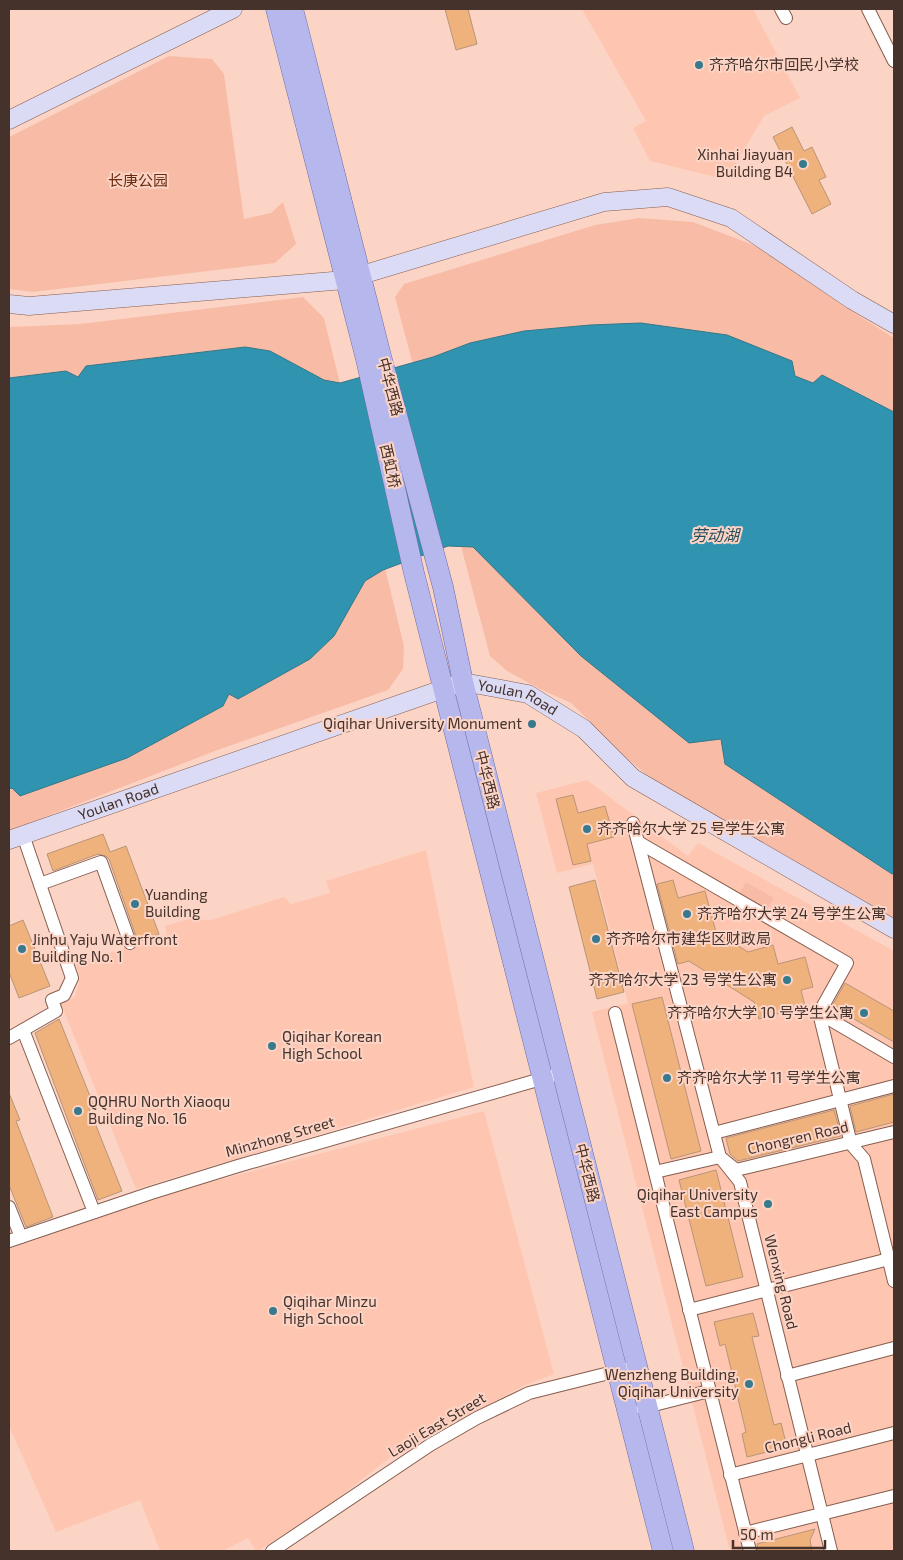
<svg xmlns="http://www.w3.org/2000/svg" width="903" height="1560" font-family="'Exo 2','Noto Sans SC',sans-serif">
<rect width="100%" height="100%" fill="#fcd4c6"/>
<g fill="#fec6b1">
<polygon points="582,9 753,9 800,98 764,116 735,165 720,178 650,161 633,128 646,121"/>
<polygon points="587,780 688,856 698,843 894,951 894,1551 730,1551 592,1012 628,1003 593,864 557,873 536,793"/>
<polygon points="426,850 474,1087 136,1189 61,1004 75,997 80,978 75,962 96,957 158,938 167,933 165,926 189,919 211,920 284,897 291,904 330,893 326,881"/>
<polygon points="484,1111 554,1374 523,1386 438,1431 409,1443 330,1504 258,1551 256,1551 248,1538 223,1551 160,1551 140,1500 56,1532 9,1426 9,1249 176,1191"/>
</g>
<g fill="#f8bca6">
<polygon points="169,56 212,59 224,74 244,219 271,213 283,202 296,244 275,263 33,292 9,289 9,137"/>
<polygon points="639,218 693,222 756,246 850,310 894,338 894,920 660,786 624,756 571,703 538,688 507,671 490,656 395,297 404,284 595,225"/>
<polygon points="303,297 324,318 404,646 403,669 388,690 215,751 9,831 9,327 80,324"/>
<polygon points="746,882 774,898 765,913 737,897"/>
</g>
<polygon fill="#3094b0" stroke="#367788" points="641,323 727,335 792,361 795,376 813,383 822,375 894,412 894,873 892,874 725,764 721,739 689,743 581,656 473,547 448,546 383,570 365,581 334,636 310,659 238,699 229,694 223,706 127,758 20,796 12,788 9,789 9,378 66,371 78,377 86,366 245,347 270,351 324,380 340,383 433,357 470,343 524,331 590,325"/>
<g fill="#efb27d" stroke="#b99477">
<polygon points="445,9 468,9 477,44 456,50"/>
<polygon points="792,127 804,151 812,147 826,177 819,180 831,204 812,214 773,137"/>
<polygon points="573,795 578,813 605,806 614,837 587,844 591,861 573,865 556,799"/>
<polygon points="103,834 110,852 126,846 159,934 138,942 109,859 106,856 98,854 53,871 47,854"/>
<polygon points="595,880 624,992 597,999 569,887"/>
<polygon points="673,880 678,898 705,891 716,932 748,952 773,945 778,964 805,957 813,987 801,990 805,1006 759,1019 754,1002 689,961 678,964 657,884"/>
<polygon points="23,920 50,986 19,998 9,972 9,926"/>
<polygon points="845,983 894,1011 894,1042 847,1015 845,1019 830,1010"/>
<polygon points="662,997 701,1151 671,1159 632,1004"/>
<polygon points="59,1019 94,1106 89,1108 122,1191 98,1200 35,1033"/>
<polygon points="9,1093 20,1120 16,1121 53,1217 26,1227 9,1185"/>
<polygon points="894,1094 894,1122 856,1132 850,1106"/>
<polygon points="834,1110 841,1136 738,1161 730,1154 726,1138"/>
<polygon points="716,1170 743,1277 706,1286 679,1180"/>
<polygon points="753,1313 759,1336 752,1337 774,1425 781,1423 787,1447 747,1457 742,1434 746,1432 725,1344 720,1346 714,1322"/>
<polygon points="815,1529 810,1540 812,1551 758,1551 757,1544"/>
</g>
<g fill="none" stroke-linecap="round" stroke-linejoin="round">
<defs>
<g id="street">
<polyline points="781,9 786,18"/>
<polyline points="868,9 894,61"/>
<polyline points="633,823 720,1157 740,1182 831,1551"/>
<polyline points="638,842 847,963 819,1013"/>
<polyline points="40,884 101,862 130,943"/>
<polyline points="615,1013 750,1551"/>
<polyline points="819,1013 851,1144 864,1159 894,1281"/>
<polyline points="819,1013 894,1057"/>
<polyline points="23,1030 94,1212"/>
<polyline points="9,1038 56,1011 52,1000 64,995 72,978 23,835"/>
<polyline points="714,1133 894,1086"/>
<polyline points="655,1172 720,1157 736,1170 894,1132"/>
<polyline points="9,1207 21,1237"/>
<polyline points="9,1241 151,1193 238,1166 562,1073"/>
<polyline points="689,1310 889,1259"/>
<polyline points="787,1376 894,1348"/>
<polyline points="642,1408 709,1391"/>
<polyline points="730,1475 894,1433"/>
<polyline points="745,1533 894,1496"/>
<polyline points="272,1551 430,1445 477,1418 529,1393 637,1366"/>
</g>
<g id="secondary">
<polyline points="9,120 233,9"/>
<polyline points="9,304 29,306 345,280 604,202 668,197 731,218 852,300 894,324"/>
<path id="s1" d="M9,840L463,682L528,694L584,729L633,778L894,929"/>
</g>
<g id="primary">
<polyline points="276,9 366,359 414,573 663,1551"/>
<polyline points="293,9 381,356 443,587 463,682 684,1551"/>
</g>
</defs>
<use href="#street" stroke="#875d4e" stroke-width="14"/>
<use href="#secondary" stroke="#875d4e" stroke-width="19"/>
<use href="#primary" stroke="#6f6aa1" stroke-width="21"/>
<use href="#street" stroke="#fff" stroke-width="12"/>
<use href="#secondary" stroke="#dbdbf6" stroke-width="18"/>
<use href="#primary" stroke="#b6b8ed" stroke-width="20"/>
</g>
<g fill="#39798d" stroke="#fcd4c6" stroke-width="2">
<circle cx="699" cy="65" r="5"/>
<circle cx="803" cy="164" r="5"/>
<circle cx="532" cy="724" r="5"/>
<circle cx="587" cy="829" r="5"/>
<circle cx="135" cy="904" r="5"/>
<circle cx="687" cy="914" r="5"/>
<circle cx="596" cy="939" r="5"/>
<circle cx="22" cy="949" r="5"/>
<circle cx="787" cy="980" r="5"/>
<circle cx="864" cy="1013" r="5"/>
<circle cx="272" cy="1046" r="5"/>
<circle cx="667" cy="1078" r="5"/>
<circle cx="78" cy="1111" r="5"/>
<circle cx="768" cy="1204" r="5"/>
<circle cx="273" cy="1311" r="5"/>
<circle cx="749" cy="1384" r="5"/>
</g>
<g text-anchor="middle" stroke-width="4" stroke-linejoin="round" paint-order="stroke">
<g font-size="15" fill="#45322b" stroke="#fcd4c6" text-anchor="start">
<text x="709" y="70">齐齐哈尔市回民小学校</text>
<text x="793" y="160" text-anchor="end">Xinhai Jiayuan<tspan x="793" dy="17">Building B4</tspan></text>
<text x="522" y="729" text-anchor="end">Qiqihar University Monument</text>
<text x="597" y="834">齐齐哈尔大学 25 号学生公寓</text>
<text x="145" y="900">Yuanding<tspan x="145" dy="17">Building</tspan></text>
<text x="697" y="919">齐齐哈尔大学 24 号学生公寓</text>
<text x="606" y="944">齐齐哈尔市建华区财政局</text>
<text x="32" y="945">Jinhu Yaju Waterfront<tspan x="32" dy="17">Building No. 1</tspan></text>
<text x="777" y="985" text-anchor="end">齐齐哈尔大学 23 号学生公寓</text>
<text x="854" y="1018" text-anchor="end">齐齐哈尔大学 10 号学生公寓</text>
<text x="282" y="1042">Qiqihar Korean<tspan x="282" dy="17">High School</tspan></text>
<text x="677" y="1083">齐齐哈尔大学 11 号学生公寓</text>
<text x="88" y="1107">QQHRU North Xiaoqu<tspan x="88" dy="17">Building No. 16</tspan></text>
<text x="758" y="1200" text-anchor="end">Qiqihar University<tspan x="758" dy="17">East Campus</tspan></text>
<text x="283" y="1307">Qiqihar Minzu<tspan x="283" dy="17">High School</tspan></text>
<text x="739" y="1380" text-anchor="end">Wenzheng Building,<tspan x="739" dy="17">Qiqihar University</tspan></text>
</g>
<g font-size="15" fill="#6d2a0e" stroke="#fcd4c6">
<text x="138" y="186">长庚公园</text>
</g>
<g font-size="15" fill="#45322b" stroke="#fcd4c6">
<text transform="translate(390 387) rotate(75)" y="5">中华西路</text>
<text transform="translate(390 466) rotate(77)" y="5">西虹桥</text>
<text dy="5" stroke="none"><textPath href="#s1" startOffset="538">Youlan Road</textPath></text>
<text transform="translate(487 780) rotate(76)" y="5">中华西路</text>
<text dy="5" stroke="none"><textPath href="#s1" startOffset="116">Youlan Road</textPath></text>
<text transform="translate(280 1137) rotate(-16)" y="5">Minzhong Street</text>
<text transform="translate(798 1138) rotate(-13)" y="5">Chongren Road</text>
<text transform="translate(587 1173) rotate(76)" y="5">中华西路</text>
<text transform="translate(781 1282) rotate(76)" y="5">Wenxing Road</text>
<text transform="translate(437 1425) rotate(-31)" y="5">Laoji East Street</text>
<text transform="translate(808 1438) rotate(-14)" y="5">Chongli Road</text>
</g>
<g font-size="16" font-style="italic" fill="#244e5b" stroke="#fcd4c6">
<text x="715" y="541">劳动湖</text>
</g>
</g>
<rect width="903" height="1560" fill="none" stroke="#45322b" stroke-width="20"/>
<path d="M733 1540v8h92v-8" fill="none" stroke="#45322b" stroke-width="2.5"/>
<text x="740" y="1540" font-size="15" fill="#45322b" stroke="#fcd4c6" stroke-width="4" paint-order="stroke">50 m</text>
</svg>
